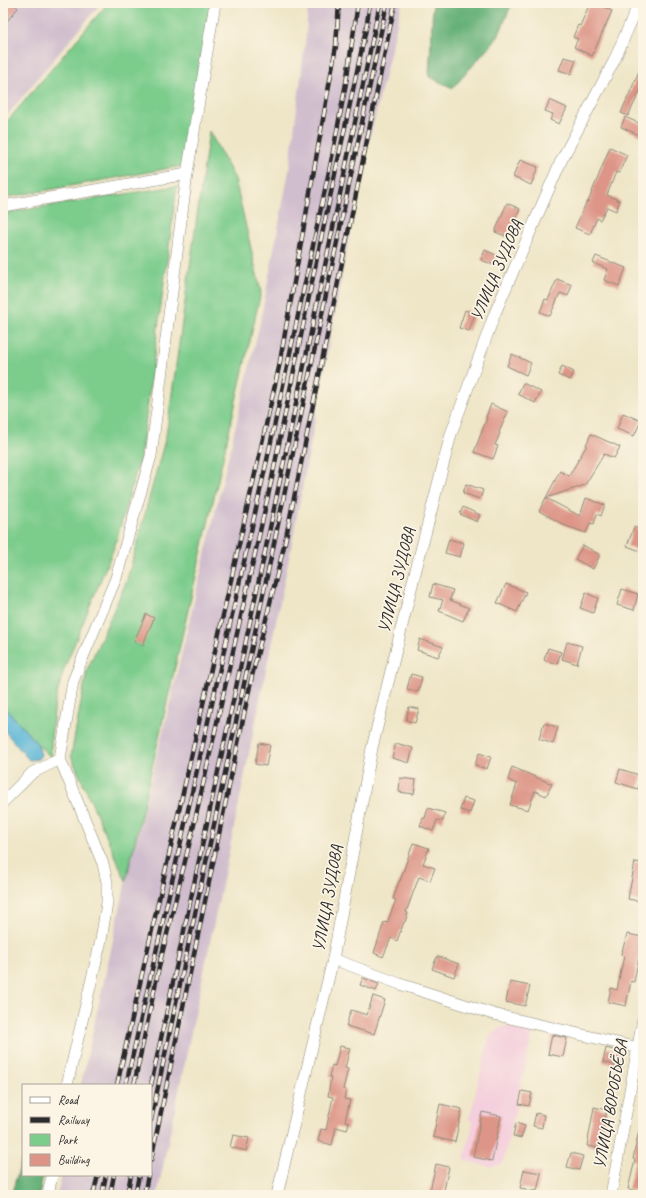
<svg xmlns="http://www.w3.org/2000/svg" width="646" height="1198" font-family="Caveat,sans-serif">
<rect width="100%" height="100%" fill="#fcf5e5"/>
<filter id="ink" filterUnits="userSpaceOnUse"><feTurbulence type="fractalNoise" baseFrequency=".025" numOctaves="2"/><feDisplacementMap in="SourceGraphic" scale="8" xChannelSelector="R" yChannelSelector="G"/><feConvolveMatrix kernelMatrix="1 2 1 2 8 2 1 2 1" color-interpolation-filters="sRGB"/></filter>
<filter id="wash" filterUnits="userSpaceOnUse"><feTurbulence type="fractalNoise" baseFrequency=".012" numOctaves="4" result="noise"/><feDisplacementMap in="SourceGraphic" scale="16" xChannelSelector="R" yChannelSelector="G"/><feGaussianBlur stdDeviation="0.9" result="paint"/><feColorMatrix in="noise" values="0 0 0 0 0 0 0 0 0 0 0 0 0 0 0 0 0 1.4 0 .05"/><feComposite in="paint" operator="in"/></filter>
<g filter="url(#wash)">
<rect width="100%" height="100%" fill="#efe6c8"/>
<polygon fill="#f4cfdd" points="504,1026 534,1028 503,1163 490,1167 464,1160 473,1122 469,1120 490,1034"/>
<g fill="#d0bdcd">
<polygon points="3,3 101,3 3,120"/>
<polygon points="308,3 402,3 359,184 290,553 231,842 157,1195 57,1195 62,1175 151,1175 151,1085 81,1085 126,881 173,690 260,323 289,171 306,36"/>
</g>
<g fill="#7ccc8c" stroke="#547c5c">
<polygon points="108,3 211,3 182,166 3,198 3,126"/>
<polygon points="209,131 235,179 261,292 126,881 71,756 87,670 127,580 166,436"/>
<polygon points="177,186 141,454 115,545 64,669 55,702 51,739 52,758 38,745 3,705 3,213"/>
</g>
<g fill="#65b078" stroke="#486e52">
<polygon points="433,3 512,3 498,37 453,88 429,77"/>
<polygon points="23,1156 23,1175 43,1175 39,1195 11,1195"/>
</g>
<polygon fill="#5ab6d7" stroke="#427081" points="3,705 38,745 41,755 38,759 29,760 3,729"/>
<g id="blocks">
<g fill="#dd9587">
<polygon points="3,3 13,3 18,8 3,26"/>
<polygon points="590,3 595,3 612,11 592,56 574,47 578,39 573,37 578,25 580,26"/>
<polygon points="564,57 576,60 571,74 559,70"/>
<polygon points="643,62 643,87 642,87 628,116 621,113"/>
<polygon points="550,100 567,108 559,124 550,120 553,114 545,111"/>
<polygon points="625,117 643,125 643,130 641,136 621,127"/>
<polygon points="610,147 627,155 619,173 616,172 607,195 620,201 616,211 607,207 600,220 597,218 590,234 575,228 587,201 588,202"/>
<polygon points="520,160 538,167 531,185 513,177"/>
<polygon points="507,203 520,209 508,237 495,232"/>
<polygon points="485,250 498,256 494,265 481,260"/>
<polygon points="596,256 626,268 619,286 604,280 608,269 593,263"/>
<polygon points="557,279 572,285 568,296 560,293 550,316 540,312 545,299 548,300"/>
<polygon points="465,310 475,314 469,331 459,328"/>
<polygon points="512,354 531,363 526,375 507,366"/>
<polygon points="562,366 574,372 570,380 558,375"/>
<polygon points="523,383 541,392 535,403 518,394"/>
<polygon points="491,404 508,412 499,432 500,433 495,445 498,446 493,459 474,452 487,418 486,417"/>
<polygon points="623,413 641,421 634,436 617,429"/>
<polygon points="591,434 620,447 614,458 604,454 585,485 546,498 580,516 586,498 605,505 601,516 597,514 594,524 590,523 586,533 566,526 539,511 560,471 569,476 587,445 586,445"/>
<polygon points="466,484 483,490 480,499 463,493"/>
<polygon points="463,507 480,515 477,522 460,514"/>
<polygon points="634,527 643,531 643,552 627,546"/>
<polygon points="449,539 464,543 460,557 445,553"/>
<polygon points="583,545 600,555 593,569 575,559"/>
<polygon points="433,584 453,590 450,600 469,608 463,621 439,611 443,600 430,597"/>
<polygon points="506,584 526,592 517,612 497,603"/>
<polygon points="622,589 638,594 634,610 617,605"/>
<polygon points="586,593 598,598 593,613 580,608"/>
<polygon points="146,614 154,618 143,645 134,642"/>
<polygon points="420,639 443,647 438,657 417,650"/>
<polygon points="567,642 582,646 577,664 562,659"/>
<polygon points="548,648 561,652 557,664 544,660"/>
<polygon points="411,674 422,677 418,692 407,689"/>
<polygon points="409,707 419,709 415,723 406,720"/>
<polygon points="544,723 558,727 553,744 539,739"/>
<polygon points="259,743 270,745 266,766 255,764"/>
<polygon points="396,743 413,748 409,763 392,758"/>
<polygon points="479,753 491,757 487,769 475,765"/>
<polygon points="512,767 552,784 546,796 535,791 528,810 510,805 517,784 508,780"/>
<polygon points="620,769 642,776 638,789 616,782"/>
<polygon points="400,778 416,780 414,794 399,792"/>
<polygon points="464,798 474,801 470,813 460,810"/>
<polygon points="428,808 445,813 443,821 437,820 433,831 420,826 423,818 425,818"/>
<polygon points="413,843 429,848 423,864 435,868 430,881 419,877 406,912 408,913 405,922 404,922 397,941 391,938 383,957 374,953 384,922 387,923 396,900 393,899 399,881 400,881"/>
<polygon points="635,862 643,863 643,902 628,899"/>
<polygon points="627,934 643,937 634,982 631,981 626,1006 608,1002 611,988 617,990 624,956 621,955"/>
<polygon points="437,956 459,964 454,977 432,969"/>
<polygon points="363,978 379,984 376,991 360,985"/>
<polygon points="510,982 530,986 525,1006 506,1002"/>
<polygon points="373,996 385,1000 374,1034 346,1026 351,1010 367,1015"/>
<polygon points="552,1035 567,1038 563,1057 548,1054"/>
<polygon points="340,1046 350,1048 345,1068 348,1069 343,1089 346,1090 344,1099 350,1100 345,1121 349,1122 347,1130 336,1127 332,1145 318,1141 321,1129 326,1130 333,1097 328,1096 331,1077 329,1077 332,1065 335,1066"/>
<polygon points="606,1048 622,1052 619,1066 603,1062"/>
<polygon points="522,1091 532,1093 529,1106 519,1104"/>
<polygon points="440,1104 462,1109 455,1142 433,1137"/>
<polygon points="594,1107 607,1110 599,1148 587,1146"/>
<polygon points="482,1112 501,1116 492,1161 473,1157"/>
<polygon points="536,1113 544,1115 542,1128 533,1126"/>
<polygon points="516,1123 525,1126 521,1138 513,1136"/>
<polygon points="639,1130 643,1130 643,1165 639,1182 643,1182 643,1192 628,1189 635,1160 633,1159"/>
<polygon points="233,1135 249,1138 246,1151 230,1147"/>
<polygon points="571,1153 583,1156 579,1170 567,1167"/>
<polygon points="436,1164 449,1167 443,1195 429,1195"/>
<polygon points="524,1170 541,1173 537,1191 520,1188"/>
</g>
</g>
</g>
<g filter="url(#ink)">
<use href="#blocks" fill-opacity="0" stroke="#8d887a" stroke-width="1"/>
<g fill="none" stroke-linecap="round" stroke-linejoin="round">
<defs>
<g id="minor">
<polyline points="3,206 187,174"/>
<polyline points="3,802 32,773 60,759"/>
<polyline points="333,959 400,984 493,1014 643,1049"/>
<polyline points="67,1085 101,940 107,903 107,882 103,864 60,759 73,681 116,578 151,456 187,174 215,3"/>
<polyline points="48,1195 52,1175"/>
<polyline points="277,1195 333,959 372,748 413,581 451,434 495,313 561,161 614,61 639,3"/>
<polyline points="611,1195 643,1019"/>
</g>
</defs>
<use href="#minor" stroke="#8d887a" stroke-width="12"/>
<use href="#minor" stroke="#fff" stroke-width="11"/>
<defs>
<g id="rail">
<polyline points="117,1085 264,434 279,367 336,46 339,3"/>
<polyline points="126,1085 267,460 332,157 346,83 358,3"/>
<polyline points="134,1085 161,958 193,829 272,478 314,272 366,29 370,3"/>
<polyline points="151,1085 266,547 380,3"/>
<polyline points="151,1120 276,534 387,3"/>
<polyline points="151,1160 252,676 285,542 395,3"/>
<polyline points="93,1195 98,1175"/>
<polyline points="102,1195 106,1175"/>
<polyline points="110,1195 114,1175"/>
<polyline points="127,1195 131,1175"/>
<polyline points="135,1195 139,1175"/>
<polyline points="144,1195 148,1175"/>
</g>
</defs>
<use href="#rail" stroke="#2b2b2b" stroke-width="4.5"/>
<use href="#rail" stroke="#fcf5e5" stroke-width="3" stroke-dasharray="9" stroke-linecap="butt"/>
</g>
</g>
<g text-anchor="middle" stroke-width="3.5" stroke-linejoin="round" paint-order="stroke">
<g font-size="17" fill="#2b2b2b" stroke="#fcf5e5">
<text transform="translate(496 270) rotate(-67)" y="6">УЛИЦА ЗУДОВА</text>
<text transform="translate(396 580) rotate(-76)" y="6">УЛИЦА ЗУДОВА</text>
<text transform="translate(327 898) rotate(-80)" y="6">УЛИЦА ЗУДОВА</text>
<text transform="translate(610 1104) rotate(-80)" y="6">УЛИЦА ВОРОБЬЁВА</text>
</g>
</g>
<rect width="646" height="1198" fill="none" stroke="#fcf5e5" stroke-width="16"/>
<rect x="22" y="1084" width="130" height="92" fill="#fcf5e5" stroke="#a8a49b"/>
<rect x="30" y="1097" width="20" height="6" fill="#ffffff" stroke="#a8a49b"/>
<text x="58" y="1104" font-size="12" fill="#2b2b2b">Road</text>
<rect x="30" y="1117" width="20" height="6" fill="#2b2b2b" stroke="#a8a49b"/>
<text x="58" y="1124" font-size="12" fill="#2b2b2b">Railway</text>
<rect x="30" y="1134" width="20" height="12" fill="#7ccc8c" stroke="#a8a49b"/>
<text x="58" y="1144" font-size="12" fill="#2b2b2b">Park</text>
<rect x="30" y="1154" width="20" height="12" fill="#dd9587" stroke="#a8a49b"/>
<text x="58" y="1164" font-size="12" fill="#2b2b2b">Building</text>
</svg>
